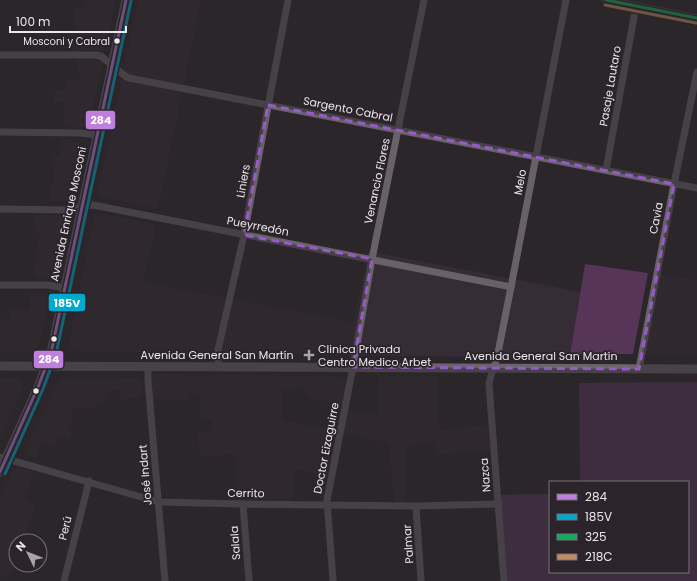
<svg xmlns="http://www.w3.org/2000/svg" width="697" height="581" font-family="Poppins,sans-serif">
<rect width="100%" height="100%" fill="#2a262a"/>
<g fill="#362c36">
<polygon points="85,0 116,0 106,45 103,51 79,50 78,31 75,29 74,8 84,9"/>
<polygon points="138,0 201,0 158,209 103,198 98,192"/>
<polygon points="77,59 97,59 103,63 103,66 89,125 82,128 65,127 63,102 53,102 55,90 65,90 65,79 78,81 81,71 78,70"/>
<polygon points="61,140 76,141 81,146 68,199 65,201 49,201 50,184 55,183 54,168 51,168 54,155 60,156"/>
<polygon points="96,213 156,224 143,282 353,322 368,251 580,292 570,354 473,357 71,351 68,348 94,215"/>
<polygon points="35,215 65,215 66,219 53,274 49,277 34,277 37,243 40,233 32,231"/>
<polygon points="659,274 697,280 697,356 650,356 646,352"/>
<polygon points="31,293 46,293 51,296 37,349 31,353 0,353 0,319 10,319 10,307 30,310"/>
<polygon points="159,373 341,377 345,379 346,384 342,405 306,397 304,388 282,390 282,420 336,431 329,477 294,469 293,499 237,500 236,462 234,454 200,457 198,433 212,430 211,420 201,421 200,395 190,395 189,400 152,399 151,382 152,378"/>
<polygon points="379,377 438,377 439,430 488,425 490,449 436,455 434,443 405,446 406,501 394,502 389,443 343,434 347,410 377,415"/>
<polygon points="0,378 20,378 24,385 0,439"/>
<polygon points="137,378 141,382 142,397 121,400 120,390 108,391 107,401 96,402 96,407 73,407 72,421 69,427 74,429 69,440 58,436 54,448 42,443 37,458 28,455 26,450 59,379"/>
<polygon points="17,467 34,472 25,500 35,505 23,541 16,541 16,560 12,571 0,580 0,496 12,472"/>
</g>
<g fill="#573559">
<polygon points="585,264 648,273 633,354 570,354"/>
<polygon points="697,382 697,581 506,581 499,495 550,494 550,572 688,572 688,482 580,482 579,383"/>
</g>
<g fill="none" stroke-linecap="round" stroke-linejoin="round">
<g stroke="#686268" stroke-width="7">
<polyline points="606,0 697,18"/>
<polyline points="0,55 96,55 101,56 125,76 129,78 697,188"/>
<polyline points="0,132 80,133 97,135"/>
<polyline points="606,170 636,6"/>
<polyline points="0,209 68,210 93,205 511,287"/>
<polyline points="0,285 48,285 65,288"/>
<polyline points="148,366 148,380 165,581"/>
<polyline points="218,366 218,350 244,235 288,0"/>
<polyline points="639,369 674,184 697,72"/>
<polyline points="0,457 159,502 243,504 416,506 499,504"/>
<polyline points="243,504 249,581"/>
<polyline points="416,506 421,581"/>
<polyline points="64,581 89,481"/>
<polyline points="333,581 327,500 353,367 372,259 424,0"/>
<polyline points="504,581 489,384 490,379 497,358 511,287 566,0"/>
</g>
<g stroke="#6b646b" stroke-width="9">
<polyline points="0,366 697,369"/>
<polyline points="0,472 38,387 51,353 126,0"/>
</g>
<defs>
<polyline id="bus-1" points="0,472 38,387 51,353 126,0"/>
<polyline id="bus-2" points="5,474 43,389 56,354 131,1"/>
<polyline id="bus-3" points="606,0 697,18"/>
<polyline id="bus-4" points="605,5 696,23"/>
</defs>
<use href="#bus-1" stroke="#2b252b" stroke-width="6"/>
<use href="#bus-2" stroke="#2b252b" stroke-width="6"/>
<use href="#bus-3" stroke="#2b252b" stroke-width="6"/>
<use href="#bus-4" stroke="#2b252b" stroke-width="6"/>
<use href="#bus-1" stroke="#c07fdc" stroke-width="3"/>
<use href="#bus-2" stroke="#00a9ce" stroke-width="3"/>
<use href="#bus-3" stroke="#0daf5c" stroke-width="3"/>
<use href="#bus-4" stroke="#c18c65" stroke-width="3"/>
</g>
<path d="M0 0H697V581H0ZM268,105L674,184L639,369L353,367L372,259L244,235Z" fill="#2a262a" fill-opacity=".55" fill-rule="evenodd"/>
<path fill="none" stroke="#975aca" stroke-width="3" stroke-dasharray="8 5" stroke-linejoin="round" d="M268,105L674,184L639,369L353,367L372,259L244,235Z"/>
<g fill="#eae6ea" stroke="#2b252b" stroke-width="1.5">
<circle cx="117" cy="41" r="3.5"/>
<circle cx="54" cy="339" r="3.5"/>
<circle cx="36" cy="391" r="3.5"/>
</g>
<path fill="#a7a3a7" stroke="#2b252b" stroke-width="1.5" d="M307 349h4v4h4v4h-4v4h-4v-4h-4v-4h4z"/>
<g text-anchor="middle" stroke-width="3.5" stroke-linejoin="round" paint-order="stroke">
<g font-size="10" fill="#eae6ea" stroke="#2b252b" text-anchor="end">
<text x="110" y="45">Mosconi y Cabral</text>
</g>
<g font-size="11" fill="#eae6ea" stroke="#2b252b">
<text transform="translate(610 86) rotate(-80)" y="4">Pasaje Lautaro</text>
<text transform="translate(348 109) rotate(11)" y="4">Sargento Cabral</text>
<text transform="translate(243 181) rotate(-80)" y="4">Liniers</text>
<text transform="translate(377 181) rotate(-78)" y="4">Venancio Flores</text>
<text transform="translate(520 182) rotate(-79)" y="4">Melo</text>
<text transform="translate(68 214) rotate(-78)" y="4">Avenida Enrique Mosconi</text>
<text transform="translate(656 218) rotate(-79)" y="4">Cavia</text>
<text transform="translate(258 226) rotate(11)" y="4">Pueyrredón</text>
<text x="217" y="359">Avenida General San Martín</text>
<text x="541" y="360">Avenida General San Martín</text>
<text transform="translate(326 448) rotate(-79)" y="4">Doctor Eizaguirre</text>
<text transform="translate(145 475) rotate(-95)" y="4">José Indart</text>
<text transform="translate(485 475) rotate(-95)" y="4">Nazca</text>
<text transform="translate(246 493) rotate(1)" y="4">Cerrito</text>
<text transform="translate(65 528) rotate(-76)" y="4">Perú</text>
<text transform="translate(235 543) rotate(-94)" y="4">Salala</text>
<text transform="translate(408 544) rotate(-94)" y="4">Palmar</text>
</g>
<g font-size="11" fill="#eae6ea" stroke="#2b252b" text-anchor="start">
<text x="318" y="353">Clinica Privada<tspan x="318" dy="13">Centro Medico Arbet</tspan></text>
</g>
</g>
<g stroke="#2b252b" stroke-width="1.5">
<rect x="85" y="110" width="31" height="20" rx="4" fill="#c07fdc"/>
<rect x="48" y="293" width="38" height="19" rx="4" fill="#00a9ce"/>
<rect x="33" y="350" width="31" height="19" rx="4" fill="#c07fdc"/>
</g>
<g font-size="11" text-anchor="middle" font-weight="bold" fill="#fff">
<text x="101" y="124">284</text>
<text x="67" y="307">185V</text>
<text x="49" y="363">284</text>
</g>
<rect x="549" y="481" width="140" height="92" fill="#2b252b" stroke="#777277"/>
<rect x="557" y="494" width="20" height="6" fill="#c07fdc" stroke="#777277"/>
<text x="585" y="501" font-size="12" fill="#eae6ea">284</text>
<rect x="557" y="514" width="20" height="6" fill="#00a9ce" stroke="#777277"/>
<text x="585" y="521" font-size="12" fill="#eae6ea">185V</text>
<rect x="557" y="534" width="20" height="6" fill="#0daf5c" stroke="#777277"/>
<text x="585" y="541" font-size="12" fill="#eae6ea">325</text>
<rect x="557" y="554" width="20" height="6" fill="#c18c65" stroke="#777277"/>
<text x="585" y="561" font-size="12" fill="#eae6ea">218C</text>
<g transform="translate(28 553) rotate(313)"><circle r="19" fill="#2b252b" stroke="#777277"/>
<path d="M0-3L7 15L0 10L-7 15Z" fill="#a7a3a7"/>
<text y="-6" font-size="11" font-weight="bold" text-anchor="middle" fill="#eae6ea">N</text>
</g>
<path d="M10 26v6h116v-6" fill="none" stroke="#eae6ea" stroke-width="2"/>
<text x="16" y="26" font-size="12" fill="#eae6ea" stroke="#2b252b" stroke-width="3" paint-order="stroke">100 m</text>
</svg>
